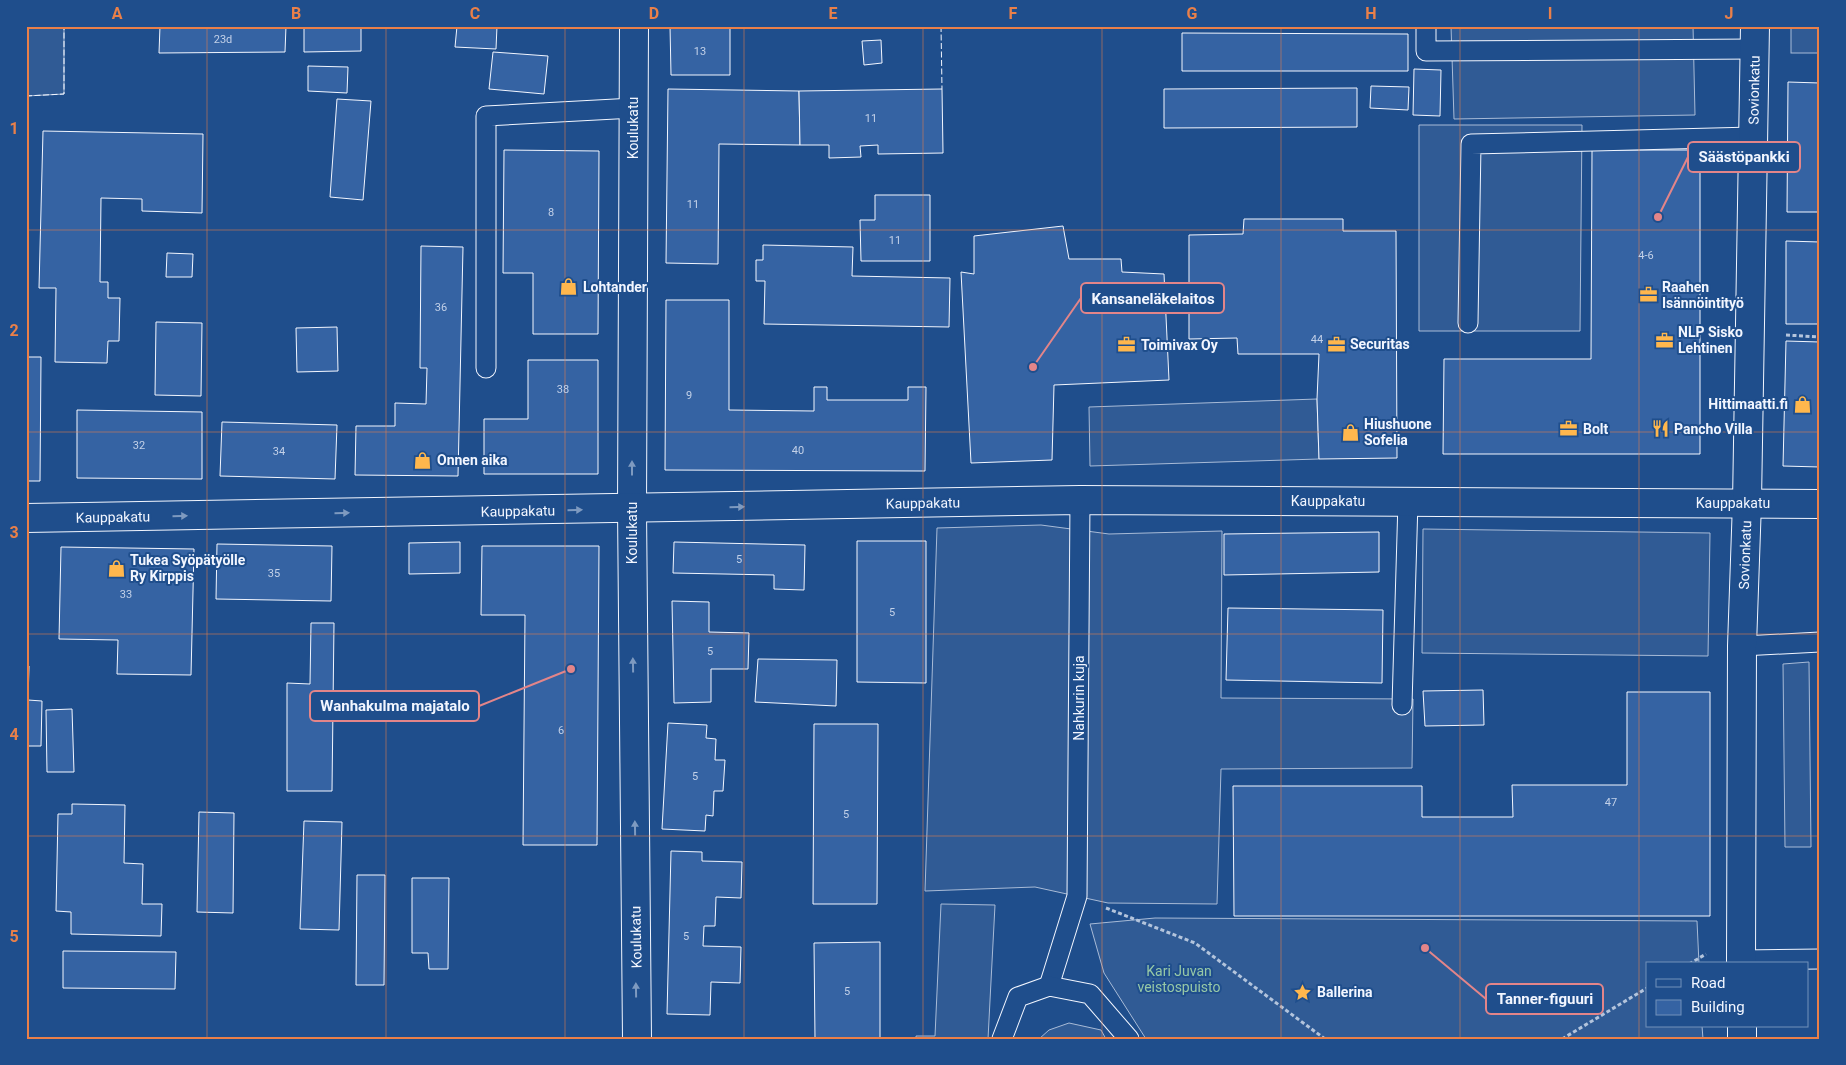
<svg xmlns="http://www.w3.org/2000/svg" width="1846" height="1065" font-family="Roboto,sans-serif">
<rect width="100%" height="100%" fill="#1f4e8c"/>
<g fill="#305b95" stroke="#a8bbd7">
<polygon points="26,26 64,26 64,94 26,96"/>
<polygon points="1451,26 1693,26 1695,115 1454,119"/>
<rect x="1791" y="26" width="29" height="27"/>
<polygon points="1419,125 1582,125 1580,331 1419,331"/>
<polygon points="1317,399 1319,459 1090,466 1089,407"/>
<polygon points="1041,525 1109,534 1222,531 1221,698 1413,699 1412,768 1221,769 1217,904 1108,903 1035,887 925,891 937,528"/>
<polygon points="1423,529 1710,533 1708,656 1422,653"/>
<polygon points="1809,662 1811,847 1785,847 1783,664"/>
<polygon points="941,904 995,905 988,1039 916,1039 916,1036 935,1036"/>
<polygon points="1155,918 1697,921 1699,964 1647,964 1647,1026 1702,1026 1703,1039 1146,1039 1104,973 1090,924"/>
<polygon points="1069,1023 1101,1030 1106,1039 1039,1039 1049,1030"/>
</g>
<g fill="#3563a3" stroke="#f2f6ff">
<polygon points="160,26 286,26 285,52 159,53"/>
<polygon points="304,26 361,26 361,51 304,52"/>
<polygon points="457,26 497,26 496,49 455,47"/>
<polygon points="670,26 730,26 730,75 671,75"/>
<polygon points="1182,33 1408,34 1408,71 1182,71"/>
<polygon points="881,40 882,63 864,65 862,41"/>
<polygon points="493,52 548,56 544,94 489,89"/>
<polygon points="308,66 348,67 347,93 308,91"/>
<polygon points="1414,69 1441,70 1440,116 1413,115"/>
<polygon points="1788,82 1820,83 1820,212 1787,212"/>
<polygon points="1371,86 1409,87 1408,110 1370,108"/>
<polygon points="1357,88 1357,127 1164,128 1164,89"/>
<polygon points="668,89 799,91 800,145 719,144 718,264 666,263"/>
<polygon points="942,89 943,153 878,154 878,145 860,146 861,157 829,158 829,145 800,145 799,91"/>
<polygon points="337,99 371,101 363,200 330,197"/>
<polygon points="43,131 203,134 202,213 142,211 142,199 101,198 100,282 108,282 108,298 120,298 119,341 108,341 107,363 55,362 56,288 39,288"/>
<polygon points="504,150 599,151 598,334 533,334 533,273 503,273"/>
<polygon points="1592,150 1700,150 1700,454 1443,454 1444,359 1591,359"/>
<polygon points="875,195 930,195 930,261 861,261 860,220 875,220"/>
<polygon points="1244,219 1343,219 1343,231 1396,231 1397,458 1319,459 1317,399 1319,354 1238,354 1237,338 1189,339 1189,235 1243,234"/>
<polygon points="1063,226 1069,259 1121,259 1122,272 1164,274 1169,380 1054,385 1052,460 971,463 961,272 974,274 974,236"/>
<polygon points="1786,241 1820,242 1820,324 1786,324"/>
<polygon points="763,245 853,247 852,276 950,278 949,327 764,324 765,281 756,281 756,260 763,260"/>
<polygon points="421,246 463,247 458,476 355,475 356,426 395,426 395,403 426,404 427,368 420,368"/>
<polygon points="167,253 193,254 192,277 166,277"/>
<polygon points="666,300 729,300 729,410 814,411 814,387 827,387 827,400 908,400 908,387 926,387 925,471 665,470"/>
<polygon points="156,322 202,323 201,396 155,395"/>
<polygon points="337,327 338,371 297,372 296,328"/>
<polygon points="1786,341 1820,342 1820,467 1783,466"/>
<polygon points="26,357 41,357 40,481 26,481"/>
<polygon points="528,360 598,360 598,474 484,474 484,419 528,419"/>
<polygon points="77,410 202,412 202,479 77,478"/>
<polygon points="222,422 337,425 335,479 220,476"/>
<polygon points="1379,532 1379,572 1224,575 1224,534"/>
<polygon points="857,541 926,541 926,683 857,682"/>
<polygon points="460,542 460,573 409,574 409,543"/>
<polygon points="674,542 805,545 804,590 774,589 774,575 673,573"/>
<polygon points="217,544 332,546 331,601 216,599"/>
<polygon points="482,546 599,546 597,845 523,845 525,615 481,615"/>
<polygon points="61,547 194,549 191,675 117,674 118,640 59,639"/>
<polygon points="672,601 709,602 709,632 749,633 748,669 711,669 711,702 674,703"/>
<polygon points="1228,608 1383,610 1382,683 1226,680"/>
<polygon points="311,623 334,623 332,791 287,791 287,683 310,684"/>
<polygon points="758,659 837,660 836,706 755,702"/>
<polygon points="26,666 29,666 28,700 42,701 41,746 26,746"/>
<polygon points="1483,690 1484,725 1425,726 1423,691"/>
<polygon points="1627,692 1710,692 1710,916 1234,916 1233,786 1422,786 1422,817 1513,817 1512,785 1627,785"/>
<polygon points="72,709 74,772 47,772 46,710"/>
<polygon points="668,723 707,725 706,738 716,739 715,760 725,760 723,791 714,791 713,816 706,815 705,831 662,829"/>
<polygon points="814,724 878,724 877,904 813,904"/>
<polygon points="72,804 125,805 124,863 143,864 142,904 162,904 161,936 71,934 71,912 56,911 58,814 72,814"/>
<polygon points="199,812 234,813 233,913 197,912"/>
<polygon points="304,821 342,822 339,930 300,929"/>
<polygon points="671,851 702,852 702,861 742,862 741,898 716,897 715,926 704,926 703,946 741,947 740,983 711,982 710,1015 667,1014"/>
<polygon points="357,875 385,875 384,985 356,985"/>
<polygon points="412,878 449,878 448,969 429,969 428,953 412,953"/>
<polygon points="880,942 880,1039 815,1039 814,943"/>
<polygon points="63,951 176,952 175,989 63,988"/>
</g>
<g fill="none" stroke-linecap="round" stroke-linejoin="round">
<defs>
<g id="service">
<polyline points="1426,26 1426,51 1755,49"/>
<polyline points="1468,323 1471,144 1753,137"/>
<polyline points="486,368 486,116 634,108"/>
<polyline points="1742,646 1820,642"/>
<polyline points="1402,705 1408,501"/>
<polyline points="1741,960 1820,959"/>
<polyline points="1049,986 1077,896 1080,500"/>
<polyline points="1002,1039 1018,997 1049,986 1090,994 1129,1039"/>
</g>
<g id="minor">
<polyline points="634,26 632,509 637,1039"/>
<polyline points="26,518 1080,500 1820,504"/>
<polyline points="1741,964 1742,646 1747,502 1755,26"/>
<polyline points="1742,1026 1742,1039"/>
</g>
</defs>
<use href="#service" stroke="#f2f6ff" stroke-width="21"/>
<use href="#minor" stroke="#f2f6ff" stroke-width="30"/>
<g stroke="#b3c4dc" stroke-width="3" stroke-dasharray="4 2.5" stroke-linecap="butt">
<polyline points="1786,335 1820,337"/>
<polyline points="1106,908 1195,943 1325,1039"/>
<polyline points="1689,964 1706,954"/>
<polyline points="1562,1039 1647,988"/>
</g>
<use href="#service" stroke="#1f4e8c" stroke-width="19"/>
<use href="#minor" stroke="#1f4e8c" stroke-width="28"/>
<g stroke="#f2f6ff" stroke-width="1" stroke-dasharray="6 2.5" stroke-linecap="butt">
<polyline points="941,26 942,89"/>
<polyline points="26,96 64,94 64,26"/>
</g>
</g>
<defs><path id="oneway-solid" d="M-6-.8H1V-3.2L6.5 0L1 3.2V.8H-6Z" transform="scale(1.25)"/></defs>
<g fill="#7e9ac0">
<use href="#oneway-solid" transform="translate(632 468) rotate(-90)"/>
<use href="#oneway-solid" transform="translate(737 507) rotate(-1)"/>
<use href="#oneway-solid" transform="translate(575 510) rotate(-1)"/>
<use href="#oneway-solid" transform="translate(342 513) rotate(-1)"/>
<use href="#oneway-solid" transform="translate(180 516) rotate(-1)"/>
<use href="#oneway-solid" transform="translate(633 665) rotate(-91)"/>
<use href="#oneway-solid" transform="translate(635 828) rotate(-91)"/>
<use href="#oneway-solid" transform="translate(636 990) rotate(-91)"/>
</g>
<path fill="none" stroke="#ea8049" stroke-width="1" stroke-opacity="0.55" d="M207,26V1039M386,26V1039M565,26V1039M744,26V1039M923,26V1039M1102,26V1039M1281,26V1039M1460,26V1039M1639,26V1039M26,230H1820M26,432H1820M26,634H1820M26,836H1820"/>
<defs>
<symbol id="shop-bare" viewBox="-9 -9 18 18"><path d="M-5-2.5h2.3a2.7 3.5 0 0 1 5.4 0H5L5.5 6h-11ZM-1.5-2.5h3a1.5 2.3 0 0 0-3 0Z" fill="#ffb74d" stroke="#1f4e8c" stroke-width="2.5" paint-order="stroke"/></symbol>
<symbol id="office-bare" viewBox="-9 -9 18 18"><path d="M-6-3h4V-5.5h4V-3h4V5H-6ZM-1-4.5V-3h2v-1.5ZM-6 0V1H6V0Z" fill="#ffb74d" stroke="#1f4e8c" stroke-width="2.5" paint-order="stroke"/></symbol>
<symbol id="restaurant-bare" viewBox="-9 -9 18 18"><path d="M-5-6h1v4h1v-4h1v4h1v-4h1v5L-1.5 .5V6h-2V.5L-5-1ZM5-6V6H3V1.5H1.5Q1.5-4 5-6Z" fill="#ffb74d" stroke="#1f4e8c" stroke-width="2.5" paint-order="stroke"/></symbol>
<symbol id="sight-bare" viewBox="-9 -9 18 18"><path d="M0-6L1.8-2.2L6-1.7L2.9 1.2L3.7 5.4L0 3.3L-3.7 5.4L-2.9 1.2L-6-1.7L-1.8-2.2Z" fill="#ffb74d" stroke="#1f4e8c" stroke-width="2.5" paint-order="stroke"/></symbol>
</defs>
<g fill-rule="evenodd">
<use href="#shop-bare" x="556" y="274" width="25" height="25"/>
<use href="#office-bare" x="1636" y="282" width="25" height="25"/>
<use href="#office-bare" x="1652" y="328" width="25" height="25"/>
<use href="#office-bare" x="1324" y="332" width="25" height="25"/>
<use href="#office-bare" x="1114" y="332" width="25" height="25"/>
<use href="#shop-bare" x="1790" y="392" width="25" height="25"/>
<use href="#office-bare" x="1556" y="416" width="25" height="25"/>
<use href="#restaurant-bare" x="1648" y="416" width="25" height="25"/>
<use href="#shop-bare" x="1338" y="420" width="25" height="25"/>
<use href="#shop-bare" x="410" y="448" width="25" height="25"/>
<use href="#shop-bare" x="104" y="556" width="25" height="25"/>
<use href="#sight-bare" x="1290" y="980" width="25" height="25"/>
</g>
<g text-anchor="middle" stroke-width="4" stroke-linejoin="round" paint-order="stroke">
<g font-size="11" fill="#c3d1e8">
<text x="223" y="43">23d</text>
<text x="700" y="55">13</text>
<text x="871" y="122">11</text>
<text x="693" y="208">11</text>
<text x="551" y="216">8</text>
<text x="895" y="244">11</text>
<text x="1646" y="259">4-6</text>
<text x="441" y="311">36</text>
<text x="1317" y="343">44</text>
<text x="563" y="393">38</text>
<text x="689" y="399">9</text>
<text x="139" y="449">32</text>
<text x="798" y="454">40</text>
<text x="279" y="455">34</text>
<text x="739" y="563">5</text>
<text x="274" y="577">35</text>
<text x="126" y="598">33</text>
<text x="892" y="616">5</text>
<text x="710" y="655">5</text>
<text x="561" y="734">6</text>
<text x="695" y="780">5</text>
<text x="1611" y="806">47</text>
<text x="846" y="818">5</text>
<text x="686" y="940">5</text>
<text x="847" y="995">5</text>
</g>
<g font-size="14" fill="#f2f6ff" stroke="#1f4e8c">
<text transform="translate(1754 90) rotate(-89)" y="5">Sovionkatu</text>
<text transform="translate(633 128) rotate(-90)" y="5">Koulukatu</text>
<text x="1328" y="506">Kauppakatu</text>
<text transform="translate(923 503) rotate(-1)" y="5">Kauppakatu</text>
<text x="1733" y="508">Kauppakatu</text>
<text transform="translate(518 511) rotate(-1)" y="5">Kauppakatu</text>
<text transform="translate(113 517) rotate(-1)" y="5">Kauppakatu</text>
<text transform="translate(632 533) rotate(-90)" y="5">Koulukatu</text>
<text transform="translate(1745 555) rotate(-88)" y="5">Sovionkatu</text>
<text transform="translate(1079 698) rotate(-90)" y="5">Nahkurin kuja</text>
<text transform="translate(636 937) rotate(-91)" y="5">Koulukatu</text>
</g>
<g font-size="14" font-weight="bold" fill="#f2f6ff" stroke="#1f4e8c" text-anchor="start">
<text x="583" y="292">Lohtander</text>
<text x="1662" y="292">Raahen<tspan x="1662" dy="16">Isännöintityö</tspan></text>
<text x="1678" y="337">NLP Sisko<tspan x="1678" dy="16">Lehtinen</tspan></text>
<text x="1350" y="349">Securitas</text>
<text x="1141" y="350">Toimivax Oy</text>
<text x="1788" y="409" text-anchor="end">Hittimaatti.fi</text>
<text x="1364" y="429">Hiushuone<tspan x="1364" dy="16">Sofelia</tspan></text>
<text x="1583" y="434">Bolt</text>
<text x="1674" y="434">Pancho Villa</text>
<text x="437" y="465">Onnen aika</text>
<text x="130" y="565">Tukea Syöpätyölle<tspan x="130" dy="16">Ry Kirppis</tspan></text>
<text x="1317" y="997">Ballerina</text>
</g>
<g font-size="14" fill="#97c8a6" stroke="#1f4e8c">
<text x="1179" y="976">Kari Juvan<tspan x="1179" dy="16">veistospuisto</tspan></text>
</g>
</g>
<path fill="none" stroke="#e38589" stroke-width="2" d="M1658 217L1688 157M1033 367L1081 298M571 669L479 706M1425 948L1486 999"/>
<g fill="#e38589" stroke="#1f4e8c" stroke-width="2">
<circle cx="1658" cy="217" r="5"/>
<circle cx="1033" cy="367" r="5"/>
<circle cx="571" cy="669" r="5"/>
<circle cx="1425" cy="948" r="5"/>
</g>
<g fill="#1f4e8c" stroke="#e38589" stroke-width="2">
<rect x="1688" y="142" width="112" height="30" rx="5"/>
<rect x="1081" y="283" width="143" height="30" rx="5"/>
<rect x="310" y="691" width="169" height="30" rx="5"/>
<rect x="1486" y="984" width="117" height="30" rx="5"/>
</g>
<g font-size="15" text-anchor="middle" font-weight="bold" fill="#f2f6ff">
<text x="1744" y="162">Säästöpankki</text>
<text x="1153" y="304">Kansaneläkelaitos</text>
<text x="395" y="711">Wanhakulma majatalo</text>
<text x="1545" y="1004">Tanner-figuuri</text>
</g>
<rect width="1846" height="1065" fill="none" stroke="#1f4e8c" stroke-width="55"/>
<rect x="1646" y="962" width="162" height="65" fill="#1f4e8c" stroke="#7391ba"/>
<rect x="1656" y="979" width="25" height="8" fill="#1f4e8c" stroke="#7391ba"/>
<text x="1691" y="988" font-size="15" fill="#f2f6ff">Road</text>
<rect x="1656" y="1000" width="25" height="15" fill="#3563a3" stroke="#7391ba"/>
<text x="1691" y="1012" font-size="15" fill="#f2f6ff">Building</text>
<rect x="28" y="28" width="1790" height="1010" fill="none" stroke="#ea8049" stroke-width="2"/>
<g font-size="16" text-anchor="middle" font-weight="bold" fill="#ea8049">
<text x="117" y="19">A</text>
<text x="296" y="19">B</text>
<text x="475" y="19">C</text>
<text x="654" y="19">D</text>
<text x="833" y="19">E</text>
<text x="1013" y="19">F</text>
<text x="1192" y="19">G</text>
<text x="1371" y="19">H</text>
<text x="1550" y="19">I</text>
<text x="1729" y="19">J</text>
<text x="14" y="134">1</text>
<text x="14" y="336">2</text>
<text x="14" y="538">3</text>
<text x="14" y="740">4</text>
<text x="14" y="942">5</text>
</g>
</svg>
